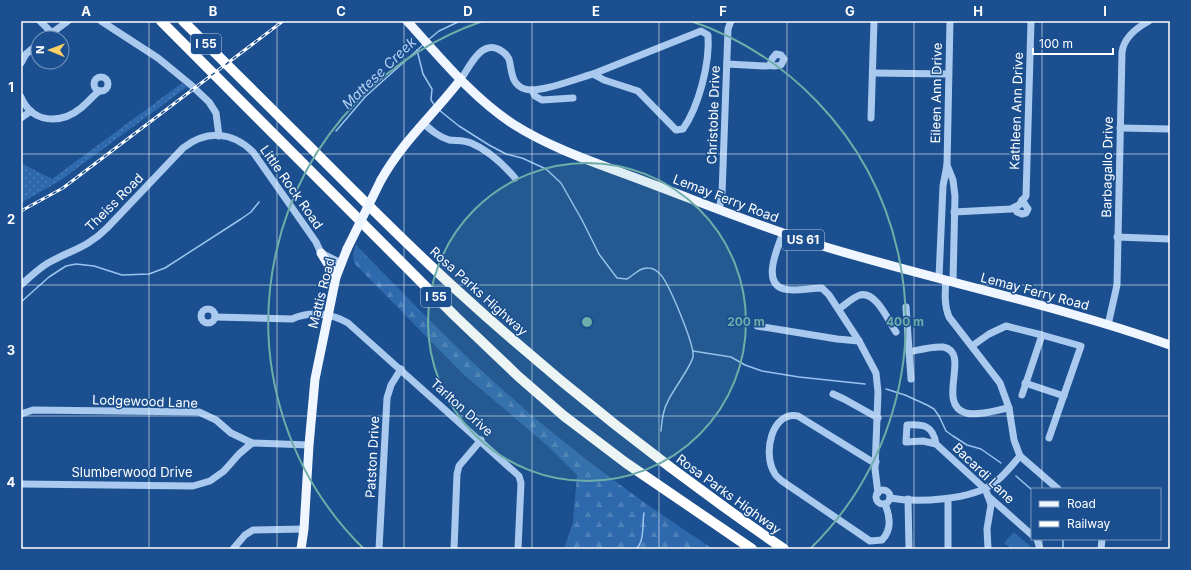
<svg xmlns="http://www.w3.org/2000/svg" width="1191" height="570" font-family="Inter,sans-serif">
<defs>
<pattern id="grass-dots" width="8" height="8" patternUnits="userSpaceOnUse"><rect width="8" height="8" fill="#2e69ad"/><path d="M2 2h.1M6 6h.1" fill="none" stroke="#4d80b9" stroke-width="1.8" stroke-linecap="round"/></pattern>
<pattern id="forest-firs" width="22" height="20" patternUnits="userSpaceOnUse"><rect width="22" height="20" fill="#2e69ad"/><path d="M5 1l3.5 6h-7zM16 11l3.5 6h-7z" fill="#4d80b9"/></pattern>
<pattern id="park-tufts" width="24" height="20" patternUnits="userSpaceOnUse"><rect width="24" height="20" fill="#2e69ad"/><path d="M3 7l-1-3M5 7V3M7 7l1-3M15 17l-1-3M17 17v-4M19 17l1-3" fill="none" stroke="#4d80b9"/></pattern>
</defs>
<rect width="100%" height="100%" fill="#1b4f8f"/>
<polygon fill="url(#grass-dots)" points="182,83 187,87 61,180 21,203 21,163 52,179"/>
<path fill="url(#forest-firs)" d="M356,245C407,297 457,350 512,398C575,454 643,503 713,549H564L573,522L577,475L549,447L462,373L354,263L353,254Z"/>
<polygon fill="url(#park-tufts)" points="1014,532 1033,549 1012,549 1004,543"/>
<polygon fill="#2e69ad" points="1015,537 1030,549 1015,549 1009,544"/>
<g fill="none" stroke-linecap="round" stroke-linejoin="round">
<g stroke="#9cc4f0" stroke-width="1.5">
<polyline points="428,40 439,31 460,21"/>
<polyline points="417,50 423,74 432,89 431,100 435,106"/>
<path d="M439,110L459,126L489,145L506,154L522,158L546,169L561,183L582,220L599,254L617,278L627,279C634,275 640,267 648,268C651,268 656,270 659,273C668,280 695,346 693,357C691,366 674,389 669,399C663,409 662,420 661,431"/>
<polyline points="336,131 365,97 424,44"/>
<polyline points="21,302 49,277 66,266 76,264 94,266 122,275 149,274 165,268 241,219 251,212 259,202"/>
<polyline points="693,351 731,357 745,365 762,371 799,377 865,384"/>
<polyline points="886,389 905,395 927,405 934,409 939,416 946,431 953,436 967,445 981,449 1001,463"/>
<polyline points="1016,476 1032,490"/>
<path d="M636,549C645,541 642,524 644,513"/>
<polyline points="1063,549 1063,539"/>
</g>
<g stroke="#a9c9ee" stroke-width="7">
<polyline points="40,21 52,33"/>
<polyline points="101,21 158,58 191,85 209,102 216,113 219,136"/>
<path d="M701,31L708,35C710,63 699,106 683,129L676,130L638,91L604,80L593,74Z"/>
<polyline points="45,38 68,21"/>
<polyline points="21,63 26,54 38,44"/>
<path d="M727,64L765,66C771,65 775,67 781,65L784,59L781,55L776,54L772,59L770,65"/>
<polyline points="873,73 948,74"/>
<circle cx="101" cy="84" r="7"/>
<path d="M461,79C469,68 480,41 498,49C502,51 507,55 509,59C512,71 511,85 525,89C538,94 578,78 593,74"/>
<polyline points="532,90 535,96 542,100 573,98"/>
<path d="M21,97C32,123 60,125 81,108C87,103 93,96 99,91"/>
<polyline points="21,118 31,111"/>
<polyline points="871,118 874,21"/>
<path d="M423,123C431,130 439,137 449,140C456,141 464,140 471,143C488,150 503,164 515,178"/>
<polyline points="1120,128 1170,129"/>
<polyline points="947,165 953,180 955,196 953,282"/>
<polyline points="1014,208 1017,212 1022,214 1026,213 1028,209 1022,200"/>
<polyline points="719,210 722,194 728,29 731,21"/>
<polyline points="954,212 1011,209 1019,205 1026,196 1031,21"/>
<path d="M783,233C778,247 761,283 784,289C793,292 811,288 822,288L829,295L859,341L876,373L878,392L875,469L878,493"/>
<polyline points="1117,237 1170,239"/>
<polyline points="939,278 943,186 947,165 950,21"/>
<path d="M946,280C945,293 944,305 949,317L1000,383L1009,408L1014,440L1020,456L1058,489"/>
<path d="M21,285C30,277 38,269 48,263C71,250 87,248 107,228L183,148C206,130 232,131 253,152L316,242L321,253L341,263"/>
<polyline points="906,307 911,379"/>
<circle cx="208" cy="316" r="7"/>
<path d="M839,309C845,305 853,297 860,295C876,291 888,320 896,332"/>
<path d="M215,317L292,319C310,311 331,313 348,323L519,476L521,483L518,549"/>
<path d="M1108,325L1117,285L1122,52C1124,37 1136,28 1149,21"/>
<polyline points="757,326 837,339 859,341"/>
<polyline points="972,346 989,334 1006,326 1042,335 1081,346 1049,438"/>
<path d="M909,352C919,350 932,346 943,347C972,352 935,404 966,413C979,416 996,410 1009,408"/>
<polyline points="1025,383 1064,396"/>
<polyline points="833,394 844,399 878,418"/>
<polyline points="1022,395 1042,335"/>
<polyline points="21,414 33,410 199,412 216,420 231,433 252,443 309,445"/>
<path d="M936,444C933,425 923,424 907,425L906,442L923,441L936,444L985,489L988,496L1032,535"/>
<path d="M876,462L871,461L798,416C771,411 763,454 774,472C775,476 780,479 782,481L870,541L882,540C892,530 890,516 885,504"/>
<polyline points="21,484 193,486 210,481 224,471 239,454 252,443"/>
<circle cx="883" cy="497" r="7"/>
<path d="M890,498C917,503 972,500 994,483C1004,476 1012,465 1020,456"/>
<polyline points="908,499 909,549"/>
<polyline points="1037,539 1040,549"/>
<polyline points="233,549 245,535 253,530 304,529"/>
<polyline points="379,549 387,398 391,385 401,369"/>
<polyline points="454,549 457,474 459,466 481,440"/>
<polyline points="948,549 948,499"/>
<polyline points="988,549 987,529 991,505 988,496"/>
<polyline points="1101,549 1102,539"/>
</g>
<g stroke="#f0f6ff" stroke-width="9">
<path d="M407,21C440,57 472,97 513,124C557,152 609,167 657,186C710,206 762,227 816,244C933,280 1054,304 1170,345"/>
<path d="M381,180C403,141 434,114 461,79"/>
<polyline points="321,253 336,277"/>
<polyline points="301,549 304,529 309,445 315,379 336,277 347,249"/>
</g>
<g stroke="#fff" stroke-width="10">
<polyline points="161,21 456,317 519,377 564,416 626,463 752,549"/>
<path d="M183,21C224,62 265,102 306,143C356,193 406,244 459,292C561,385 670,471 784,549"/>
</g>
<defs>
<polyline id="rail" points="21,211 63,188 283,21"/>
</defs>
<use href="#rail" stroke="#fff" stroke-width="3"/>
<use href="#rail" stroke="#1b4f8f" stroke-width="1.5" stroke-dasharray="4.5" stroke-linecap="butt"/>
<polyline stroke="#f0f6ff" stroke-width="9" points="347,249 381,180"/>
</g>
<path fill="none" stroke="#fff" stroke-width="1" stroke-opacity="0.55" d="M149,21V549M277,21V549M404,21V549M532,21V549M659,21V549M787,21V549M914,21V549M1042,21V489M21,154H1170M21,285H1170M21,416H1170M1042,539V549"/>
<circle cx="587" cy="322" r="159" fill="#6fada8" fill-opacity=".12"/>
<g fill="none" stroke="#6fada8" stroke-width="2">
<circle cx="587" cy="322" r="159"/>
<path d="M364 549A318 318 0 0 1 483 21M691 21A318 318 0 0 1 810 549"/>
</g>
<g text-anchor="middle" stroke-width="3" stroke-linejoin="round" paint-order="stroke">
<g fill="#1b4f8f" stroke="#bbcadd" stroke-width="1">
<rect x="191" y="34" width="30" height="20" rx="3"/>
<rect x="782" y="230" width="42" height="20" rx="3"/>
<rect x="421" y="287" width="30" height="20" rx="3"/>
</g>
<g font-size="12" font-weight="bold" fill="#fff">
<text x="206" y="48">I 55</text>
<text x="803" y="244">US 61</text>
<text x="436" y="301">I 55</text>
</g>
<g font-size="13" fill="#fff" stroke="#1b4f8f">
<text transform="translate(936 93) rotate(-89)" y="5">Eileen Ann Drive</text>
<text transform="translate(1016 111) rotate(-88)" y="5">Kathleen Ann Drive</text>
<text transform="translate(713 115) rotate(-88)" y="5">Christoble Drive</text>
<text transform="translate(1107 167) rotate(-89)" y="5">Barbagallo Drive</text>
<text transform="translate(292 187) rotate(55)" y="5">Little Rock Road</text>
<text transform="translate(726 198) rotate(21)" y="5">Lemay Ferry Road</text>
<text transform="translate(114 202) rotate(-45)" y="5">Theiss Road</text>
<text transform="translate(479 291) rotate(42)" y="5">Rosa Parks Highway</text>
<text transform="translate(1035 291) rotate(15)" y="5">Lemay Ferry Road</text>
<text transform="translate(321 293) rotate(-76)" y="5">Mattis Road</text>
<text transform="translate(145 401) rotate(2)" y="5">Lodgewood Lane</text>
<text transform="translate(462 407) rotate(42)" y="5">Tarlton Drive</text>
<text transform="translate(372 457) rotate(-87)" y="5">Patston Drive</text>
<text x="132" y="477">Slumberwood Drive</text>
<text transform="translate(984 473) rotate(44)" y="5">Bacardi Lane</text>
<text transform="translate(729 494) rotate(36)" y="5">Rosa Parks Highway</text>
</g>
<g font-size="14" font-style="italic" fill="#b5d3f5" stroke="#1b4f8f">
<text transform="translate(379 73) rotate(-44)" y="5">Mattese Creek</text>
</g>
</g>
<circle cx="587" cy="322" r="6" fill="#6fada8" stroke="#1b4f8f" stroke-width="2"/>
<g font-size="12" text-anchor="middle" font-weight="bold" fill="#6fada8" stroke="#1b4f8f" stroke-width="3" stroke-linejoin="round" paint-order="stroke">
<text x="746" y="326">200 m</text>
<text x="905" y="326">400 m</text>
</g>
<rect width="1191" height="570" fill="none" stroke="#1b4f8f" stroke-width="44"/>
<rect x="1031" y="488" width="130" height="52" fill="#1b4f8f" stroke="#7695bc"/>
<rect x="1039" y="501" width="20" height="6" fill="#f0f6ff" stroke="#7695bc"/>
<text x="1067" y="508" font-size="12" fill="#ffffff">Road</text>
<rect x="1039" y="521" width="20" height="6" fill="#ffffff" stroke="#7695bc"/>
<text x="1067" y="528" font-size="12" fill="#ffffff">Railway</text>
<g transform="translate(50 50) rotate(271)"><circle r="19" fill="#1b4f8f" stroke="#7695bc"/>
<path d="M0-3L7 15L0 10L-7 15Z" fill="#ffd166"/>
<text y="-6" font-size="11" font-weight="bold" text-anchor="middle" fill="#ffffff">N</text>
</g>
<path d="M1033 48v6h80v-6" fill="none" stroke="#ffffff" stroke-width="2"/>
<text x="1039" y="48" font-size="12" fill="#ffffff" stroke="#1b4f8f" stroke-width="3" paint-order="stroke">100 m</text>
<rect x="22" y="22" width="1147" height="526" fill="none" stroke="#fff" stroke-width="1.5"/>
<g font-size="13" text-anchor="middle" font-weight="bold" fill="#fff">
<text x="86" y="16">A</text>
<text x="213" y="16">B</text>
<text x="341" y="16">C</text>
<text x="468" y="16">D</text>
<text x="596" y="16">E</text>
<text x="723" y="16">F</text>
<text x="850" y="16">G</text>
<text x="978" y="16">H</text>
<text x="1105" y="16">I</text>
<text x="11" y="92">1</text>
<text x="11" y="224">2</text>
<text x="11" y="355">3</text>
<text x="11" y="487">4</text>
</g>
</svg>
